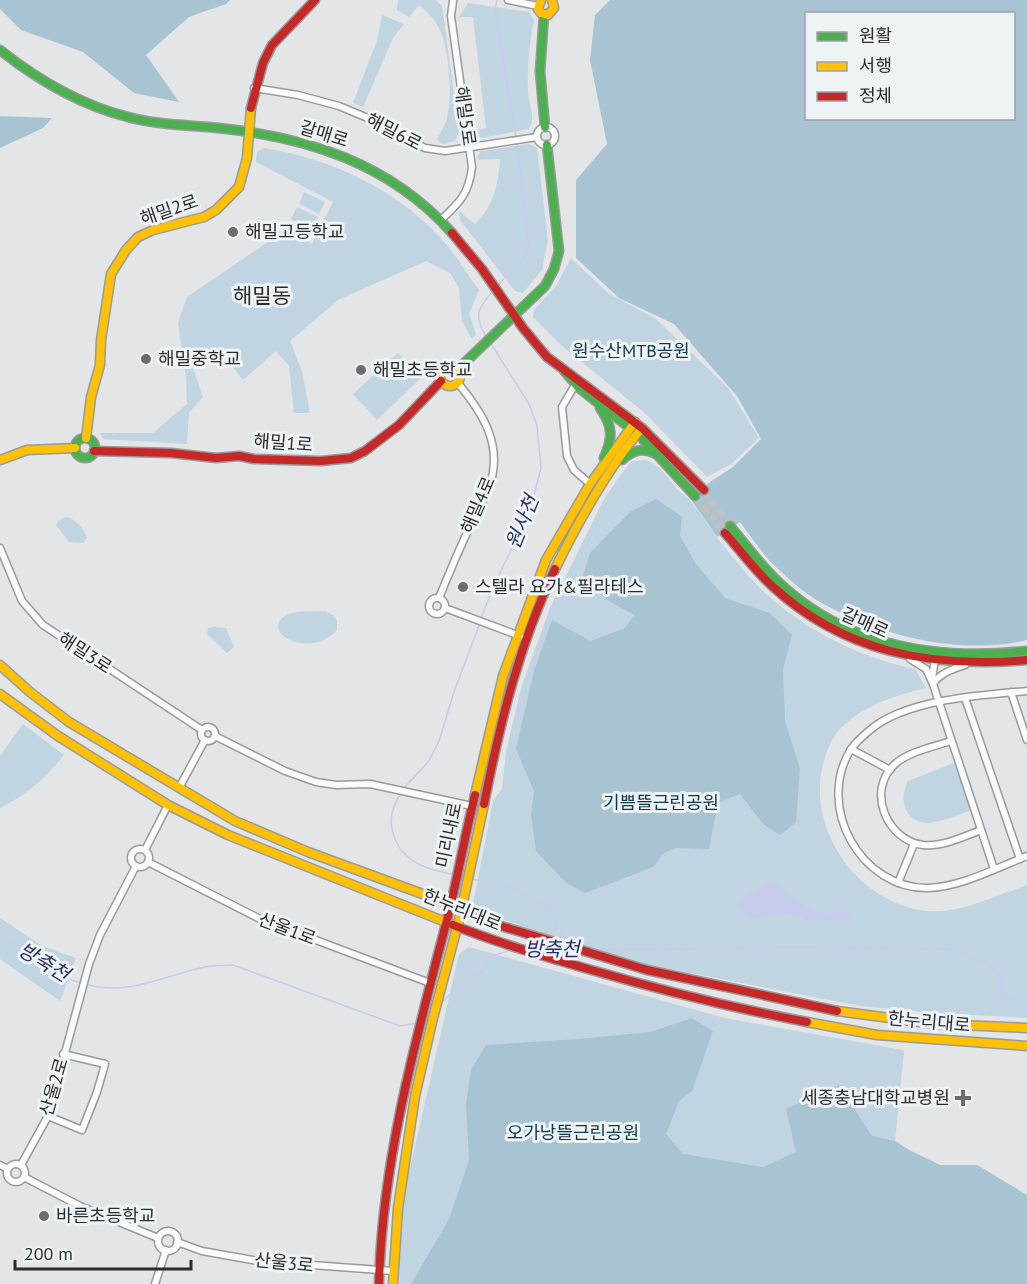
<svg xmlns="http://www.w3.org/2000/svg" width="1027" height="1284" font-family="'PT Sans','Noto Sans KR',sans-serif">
<rect width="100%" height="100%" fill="#e3e5e7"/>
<g fill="#c0d5e1">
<path d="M398,0H435L442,6L459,132L455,141L443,144L437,140C440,133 445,126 447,118C453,97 449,50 440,30C435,20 428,12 419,5L409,17L397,10Z"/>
<path d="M468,3L529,12L534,20C529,44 527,68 528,92C529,106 536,116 529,129L482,138L473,131L486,128L473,17H459Z"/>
<polygon points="382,15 404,24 393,38 363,107 353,103 377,41"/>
<path d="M530,144L537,148L548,240L542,270L523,293L515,291L460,220L459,211L475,224C494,205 498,186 500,159L478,160L477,157L481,151Z"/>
<path d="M264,148C333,159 401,191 447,245C458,259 468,275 479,290L469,314L476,334L472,339L462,321L459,288L450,273L426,261L338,300L290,341L302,371L310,413H294L289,366L276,351L243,380L221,352L191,363L203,397L189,413L187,444L103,439L100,433H153L187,404L186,378L178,323L187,297L288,228L312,244L333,202L256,162L257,152Z"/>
<polygon points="304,192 325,202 319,214 299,204"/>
<polygon points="297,207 318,217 312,229 291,219"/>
<polygon points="571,258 608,293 656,319 728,388 759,438 731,464 707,477 646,414 562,346 533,317 534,310 556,286"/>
<polygon points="398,353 421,378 377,420 353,394"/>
<path d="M646,460C662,465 668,480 679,491C683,495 689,498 692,503C703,516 711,531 722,544C737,562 754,584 772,599C813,634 862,658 915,669L926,688C896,695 864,705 841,728C832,737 826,752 823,764C806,830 859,904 926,911C960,914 995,896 1027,885V1018L935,1013L860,1006L649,965L560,939L472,909L493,801L502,789L506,752L521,688L550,608L603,501L619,477L632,461Z"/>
<path d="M66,517C76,519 84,528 87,538L83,543L69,542L56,525L58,521Z"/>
<path d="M325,611L333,615L337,621V630C309,661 257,631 287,615C296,610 314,612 325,611Z"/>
<polygon points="213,627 226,628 234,647 227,653 207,634 208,628"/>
<path d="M23,724L64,755C46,778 26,795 0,808V756Z"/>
<path d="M957,762L974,809C955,815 922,834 908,813C901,803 903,792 908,781Z"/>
<polygon points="0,918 42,946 76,958 60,1001 0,959"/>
<polygon points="469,947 725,1018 903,1050 904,1052 895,1141 909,1150 940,1165 977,1165 1027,1203 1027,1284 399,1284 403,1199 459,954"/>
</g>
<g fill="#a8c3d2" fill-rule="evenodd">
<polygon points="0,0 230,0 226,4 189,17 146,55 179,102 134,93 83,52 21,30 0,9"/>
<path d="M610,0H1027V640C959,656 880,636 820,602C804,593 787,578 774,565C761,553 751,536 740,522L717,537L692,501L710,482L733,467L761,439L737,396L674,324L619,298L576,258V180L607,144L590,60L595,15ZM806,14H1014V118H806Z"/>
<polygon points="0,116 52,118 43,128 0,148"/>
<polygon points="656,499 682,517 680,536 696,564 725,598 770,613 792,635 783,669 785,721 800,769 796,822 780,835 764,825 740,794 718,803 709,849 675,848 663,854 653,867 585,893 565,882 536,851 531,815 534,791 516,749 534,671 552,620 591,641 625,628 634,615 606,599 583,576 590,553 630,512"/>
<polygon points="692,1018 713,1031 692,1091 679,1101 666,1134 683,1154 763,1167 796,1152 786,1109 839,1085 872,1136 895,1141 909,1150 940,1165 977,1165 1027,1195 1027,1284 411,1284 449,1219 469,1160 466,1104 471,1070 486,1045 579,1039 650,1032"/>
</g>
<path fill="#c8ccec" d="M771,883C784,884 788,895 798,901C806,907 816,910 825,914L842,910L852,916V919L808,921C792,909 767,918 749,918L737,907L741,898Z"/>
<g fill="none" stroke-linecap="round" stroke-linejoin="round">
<g stroke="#c8ccec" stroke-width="1.5">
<polyline points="497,0 495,9 516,138"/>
<polyline points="498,285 523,260 529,247 517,143"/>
<path d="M487,338C474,317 476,309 493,291"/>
<polyline points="481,618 494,585 530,511 541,468 537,426 529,404 490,342"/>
<polyline points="404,788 429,761 439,741 454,692 480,623"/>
<path d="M402,792C380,822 394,856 428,868C437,871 446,873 456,875"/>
<path d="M472,879C520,891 546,891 566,943"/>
<polyline points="0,934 62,977 81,983"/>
<polyline points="524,946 552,945"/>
<polyline points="587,948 617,950 799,947 952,949 986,963 1001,977 1003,993 1027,1008"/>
<path d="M85,984C127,997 165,975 205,967C214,965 224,966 233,965L400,1026L417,1023"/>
<polyline points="441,1003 463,982 483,971 489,957 511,950"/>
</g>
<g stroke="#bec0c2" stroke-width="8" stroke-dasharray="8 4" stroke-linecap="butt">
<polyline points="704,490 730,526"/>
<polyline points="695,496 725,533"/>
</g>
<defs>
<g id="street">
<polyline points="508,0 538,6"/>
<polyline points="254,88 298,95 339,106 382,124 425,148 445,151 537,137"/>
<circle cx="546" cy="136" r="9"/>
<path d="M441,220C459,203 469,194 472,167L451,16L453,1"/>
<polyline points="575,385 562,407 567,456 574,470 590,484"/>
<polyline points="0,548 22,601 43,625 202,730"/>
<circle cx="437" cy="606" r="8"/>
<path d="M439,598C448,576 457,554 467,533C474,518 483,503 489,487C504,446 483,413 457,382"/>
<polyline points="445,608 520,636"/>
<polyline points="910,659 926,669 933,684 994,869"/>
<polyline points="932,680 935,658"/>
<path d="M933,684C940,673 953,669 965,665"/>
<path d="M1027,691C982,695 906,699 870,730C864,735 856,742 851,749C815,807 861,889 928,888C961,887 996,868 1027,856"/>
<polyline points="1011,692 1027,740"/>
<polyline points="965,698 1020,859"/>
<circle cx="208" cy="734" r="7"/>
<polyline points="215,736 285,771 316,782 336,785 370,784 472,806"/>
<path d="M951,741C933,747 910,751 895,764C866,790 886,840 923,845C942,847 963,837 981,830"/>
<polyline points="851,749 890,770"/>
<polyline points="179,788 205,740"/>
<circle cx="140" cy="858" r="9"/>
<polyline points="145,850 168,805"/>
<polyline points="148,862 260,919 430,983"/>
<polyline points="898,883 914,844"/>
<polyline points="48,1116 82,1130 97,1092 105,1064 63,1054"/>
<circle cx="16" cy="1173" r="9"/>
<polyline points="0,1165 8,1169"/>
<polyline points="21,1165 48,1116 89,964 100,935 136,866"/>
<polyline points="24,1177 80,1206 158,1238"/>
<circle cx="168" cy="1241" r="10"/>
<polyline points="177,1242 202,1251 258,1261 393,1271"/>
<polyline points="155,1284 166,1250"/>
</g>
<g id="fast">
<polyline points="544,15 540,71 545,127"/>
<path d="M0,50C38,80 80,105 128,117C157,125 188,125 218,128C308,137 391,164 452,233"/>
<polyline points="457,370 545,286 554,269 559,251 547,145"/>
<polyline points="565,372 579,388 640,436 695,496"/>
<path d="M600,408C613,426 613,438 604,458"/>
<circle cx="85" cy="448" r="10"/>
<path d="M622,460C633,450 643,447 656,454"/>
<path d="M730,526C749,549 768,575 792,594C859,649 944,660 1027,651"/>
</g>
<g id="slow">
<polyline points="541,0 538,9 541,13 548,15 554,8 552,0"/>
<circle cx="450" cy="376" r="10"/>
<polyline points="86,438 91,397 100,365 101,340 111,274 126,250 138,237 153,230 204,217 216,210 239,187 247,158 251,108"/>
<polyline points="0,460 27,450 75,448"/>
<path d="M555,569C578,522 608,468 642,428"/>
<polyline points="0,665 30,692 69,722 235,821 308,852 450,904"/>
<polyline points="0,694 58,736 168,805 228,835 453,925"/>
<polyline points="475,795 503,676 546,560 590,484 635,422"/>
<polyline points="837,1011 935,1024 1027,1028"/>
<polyline points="807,1022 877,1035 1027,1046"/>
<polyline points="393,1284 398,1208 415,1096 432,1022 460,916 484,804"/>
</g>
<g id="jam">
<polyline points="251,108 263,63 272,45 315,0"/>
<polyline points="452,233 482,269 523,328 547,357 642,428 704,490"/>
<polyline points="94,451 171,453 216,458 239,456 254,459 321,461 351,458 365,451 399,425 441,381"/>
<path d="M725,533C740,550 754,569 771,585C844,653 931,668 1027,660"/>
<path d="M484,804C500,723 519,644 555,569"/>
<polyline points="450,904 501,926 647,970 837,1011"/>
<path d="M453,925C498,943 543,956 588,969C660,990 733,1008 807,1022"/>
<path d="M379,1284C382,1159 417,1036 448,916C458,876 465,835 475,795"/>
</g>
</defs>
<use href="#street" stroke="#989a9b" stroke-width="9"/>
<use href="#fast" stroke="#989a9b" stroke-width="11"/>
<use href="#slow" stroke="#989a9b" stroke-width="11"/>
<use href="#jam" stroke="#989a9b" stroke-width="11"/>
<use href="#street" stroke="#fbfbfb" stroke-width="6"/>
<use href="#fast" stroke="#4caf50" stroke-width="8"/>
<use href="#slow" stroke="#ffc107" stroke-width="8"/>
<use href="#jam" stroke="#c62828" stroke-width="8"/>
</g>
<g fill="#6b6d6f" stroke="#eef3f6" stroke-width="2">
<circle cx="233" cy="232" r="6"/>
<circle cx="146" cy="359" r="6"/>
<circle cx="361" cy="370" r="6"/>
<circle cx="463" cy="587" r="6"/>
<path d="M960 1089h6v6h6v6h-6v6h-6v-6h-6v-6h6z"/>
<circle cx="44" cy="1216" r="6"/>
</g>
<g text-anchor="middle" stroke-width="6" stroke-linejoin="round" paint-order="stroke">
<g font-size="18" fill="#2a2c2e" stroke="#eef3f6">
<text transform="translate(465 116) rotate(82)" y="6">해밀5로</text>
<text transform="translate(394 132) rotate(27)" y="6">해밀6로</text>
<text transform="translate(324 134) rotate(17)" y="6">갈매로</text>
<text transform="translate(169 210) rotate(-19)" y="6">해밀2로</text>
<text transform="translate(283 443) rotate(4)" y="6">해밀1로</text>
<text transform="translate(478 505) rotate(-67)" y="6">해밀4로</text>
<text transform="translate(865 623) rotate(24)" y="6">갈매로</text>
<text transform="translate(85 653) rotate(33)" y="6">해밀3로</text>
<text transform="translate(449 835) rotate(-78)" y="6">미리내로</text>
<text transform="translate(462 910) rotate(22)" y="6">한누리대로</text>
<text transform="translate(287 929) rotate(21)" y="6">산울1로</text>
<text transform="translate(929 1022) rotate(5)" y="6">한누리대로</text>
<text transform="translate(54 1087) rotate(-74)" y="6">산울2로</text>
<text transform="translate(284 1263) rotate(6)" y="6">산울3로</text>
</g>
<g font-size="18" fill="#2a2c2e" stroke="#eef3f6" text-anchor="start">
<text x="245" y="238">해밀고등학교</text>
<text x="158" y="365">해밀중학교</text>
<text x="373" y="376">해밀초등학교</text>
<text x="475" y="593">스텔라 요가&amp;필라테스</text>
<text x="950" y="1104" text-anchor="end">세종충남대학교병원</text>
<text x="56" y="1222">바른초등학교</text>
</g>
<g font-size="18" fill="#0e374a" stroke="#eef3f6">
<text x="631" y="357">원수산MTB공원</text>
<text x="661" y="809">기쁨뜰근린공원</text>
<text x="573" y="1139">오가낭뜰근린공원</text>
</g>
<g font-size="20" font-style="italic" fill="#2e3066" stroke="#eef3f6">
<text transform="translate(522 522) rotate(-68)" y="7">원사천</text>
<text x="552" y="956">방축천</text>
<text transform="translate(44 962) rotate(31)" y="7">방축천</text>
</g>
<g font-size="21" fill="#2a2c2e" stroke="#eef3f6">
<text x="262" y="303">해밀동</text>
</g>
</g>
<rect x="805" y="12" width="210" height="108" fill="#eef3f6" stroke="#a0a3a6" stroke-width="1.5"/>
<rect x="817" y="32" width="30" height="9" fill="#4caf50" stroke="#a0a3a6" stroke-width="1.5"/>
<text x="859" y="42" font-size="18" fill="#2a2c2e">원활</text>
<rect x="817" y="62" width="30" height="9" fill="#ffc107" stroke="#a0a3a6" stroke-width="1.5"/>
<text x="859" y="72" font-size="18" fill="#2a2c2e">서행</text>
<rect x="817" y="92" width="30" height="9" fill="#c62828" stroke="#a0a3a6" stroke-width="1.5"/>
<text x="859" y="102" font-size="18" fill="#2a2c2e">정체</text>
<path d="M15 1260v9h176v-9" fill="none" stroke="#2a2c2e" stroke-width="3"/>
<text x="24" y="1260" font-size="18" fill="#2a2c2e" stroke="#eef3f6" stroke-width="4.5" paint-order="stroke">200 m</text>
</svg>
